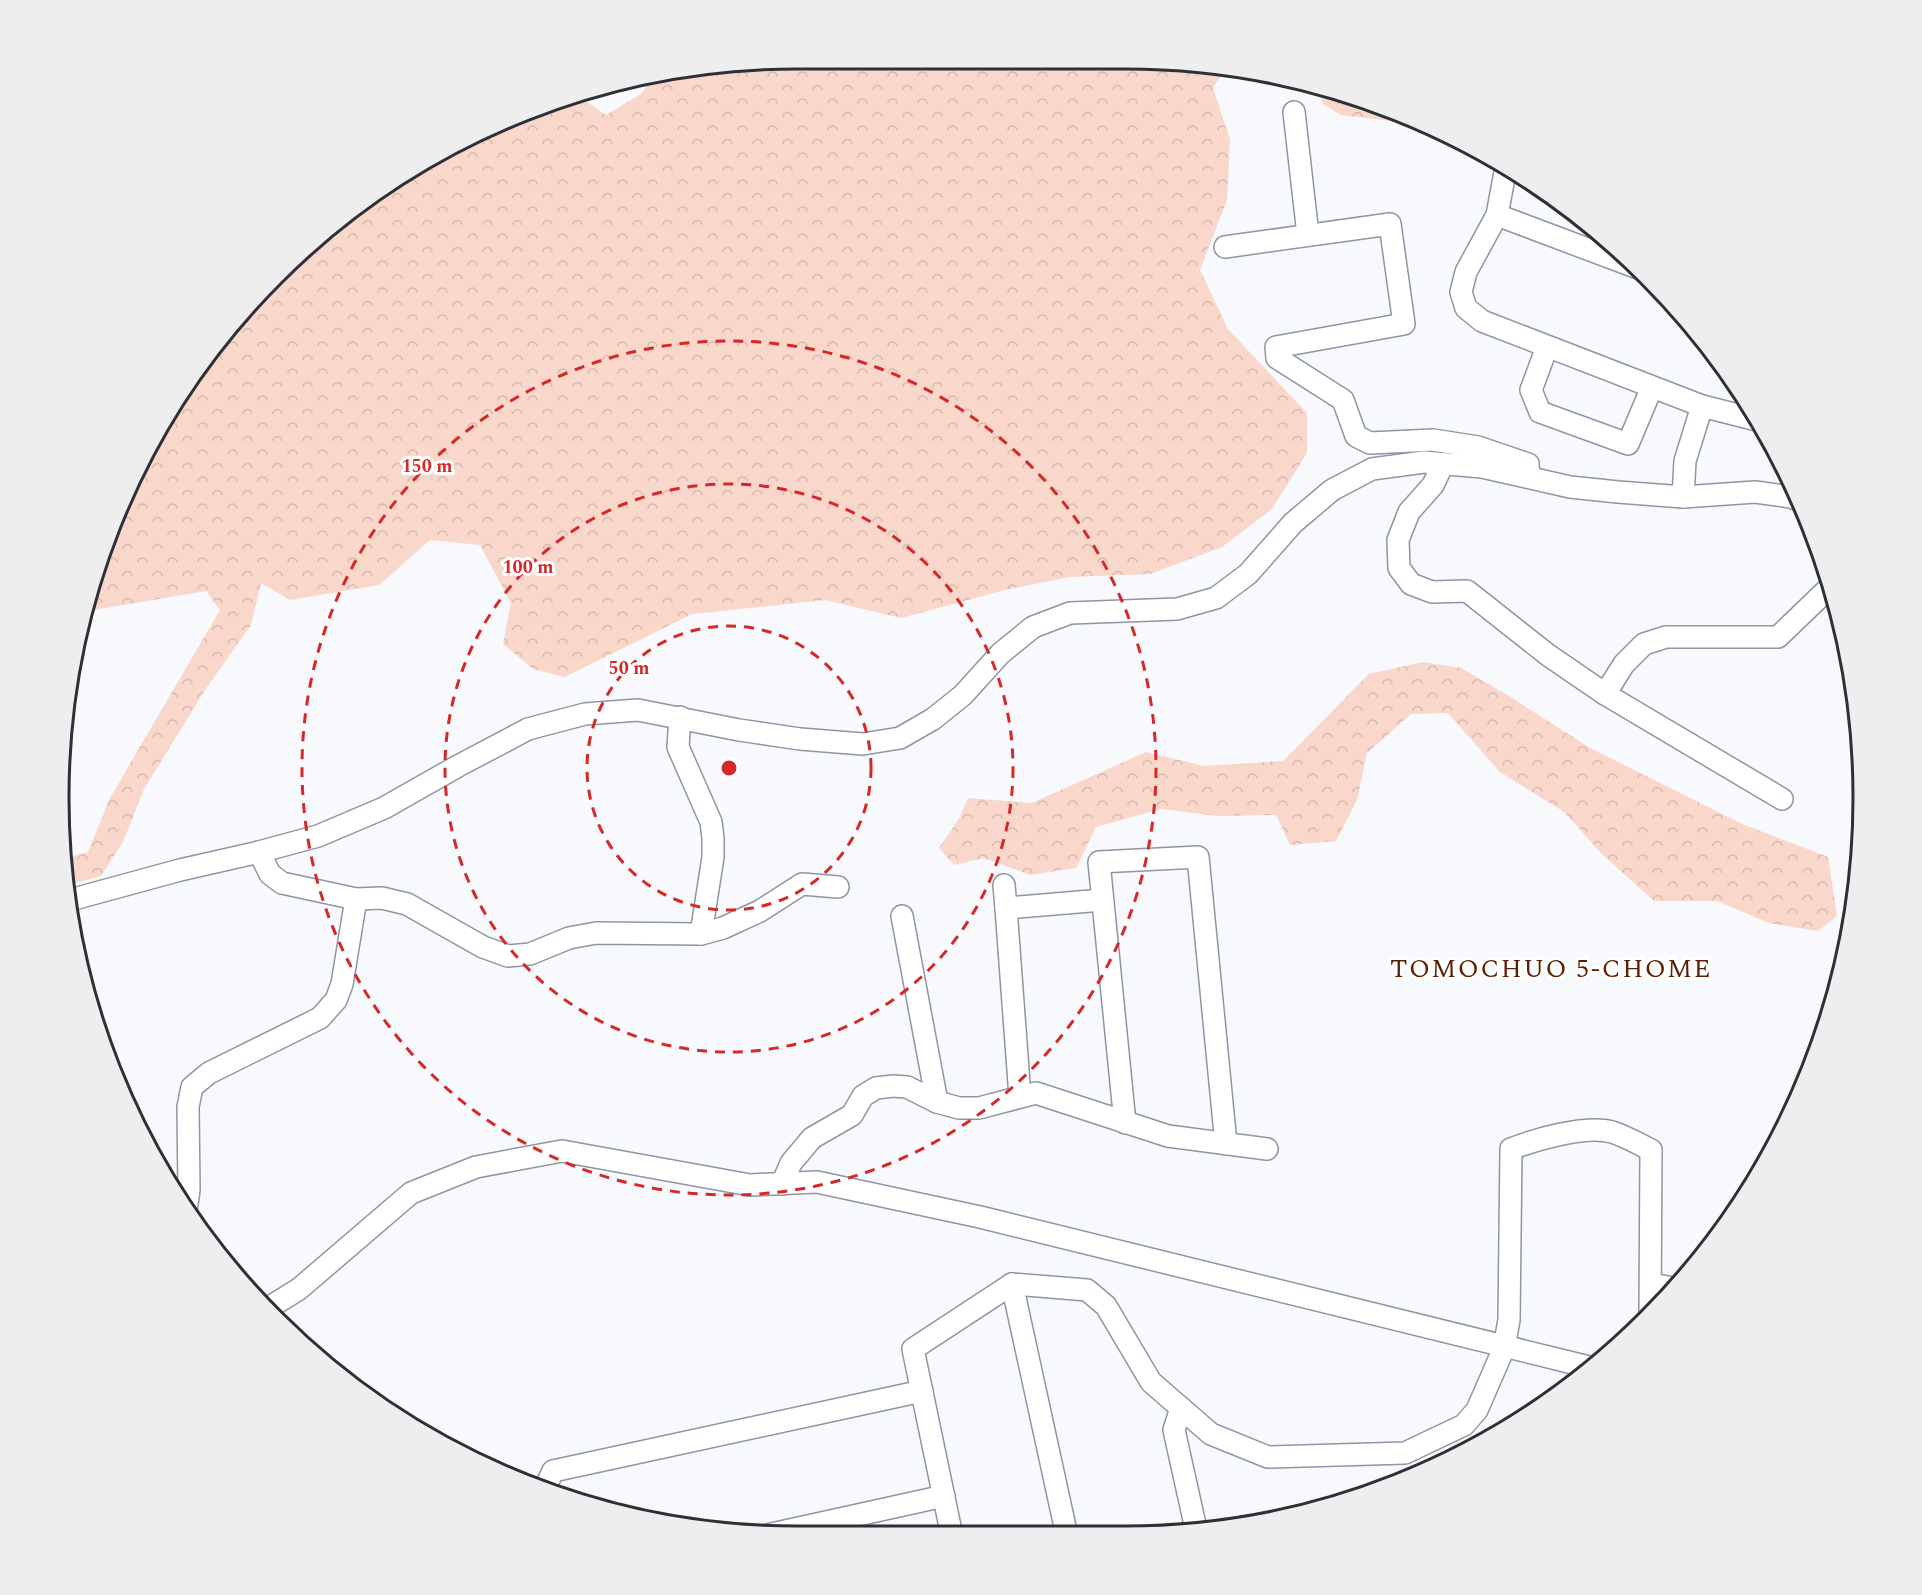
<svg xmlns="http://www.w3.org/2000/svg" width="1922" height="1595" font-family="Spectral,serif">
<defs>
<pattern id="forest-crowns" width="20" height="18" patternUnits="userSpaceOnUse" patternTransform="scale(1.5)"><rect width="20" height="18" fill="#f9d7cb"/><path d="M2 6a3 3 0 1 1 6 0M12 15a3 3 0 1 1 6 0" fill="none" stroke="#d6b9af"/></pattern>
</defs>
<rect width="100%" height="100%" fill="#f7f9fc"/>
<g fill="url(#forest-crowns)">
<polygon points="797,59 1173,60 1225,69 1213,88 1230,140 1227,200 1200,270 1228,329 1307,413 1307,453 1272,509 1222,547 1150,574 1069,577 1005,590 901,618 825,600 692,614 565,677 533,669 503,644 511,603 480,545 430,540 379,585 290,600 261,583 251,625 205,690 144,789 123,842 101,876 69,885 67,858 88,852 110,798 220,610 206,591 88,611 98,560 183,387 275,275 428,157 578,96 606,115 641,94 652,78"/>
<polygon points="1318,84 1408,115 1426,125 1341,115 1323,104"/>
<polygon points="1423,662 1461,668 1509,696 1590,748 1742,824 1828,857 1837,916 1818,931 1769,923 1717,901 1654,901 1602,854 1564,812 1500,772 1448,713 1411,714 1367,753 1357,800 1336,841 1290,845 1276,815 1217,816 1161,809 1096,827 1076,868 1030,875 984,858 954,865 939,848 960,817 968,798 1032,803 1146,752 1204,766 1283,761 1369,674"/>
</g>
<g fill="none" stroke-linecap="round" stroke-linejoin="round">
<defs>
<g id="minor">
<polyline points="1294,112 1308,235"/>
<polyline points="1506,167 1497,215 1466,272 1461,292 1466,308 1482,321 1702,406 1757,420"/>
<polyline points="1497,215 1638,268"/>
<polyline points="1225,247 1390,224 1404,324 1276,347 1277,358 1343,400 1356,436 1370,443 1433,440 1478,447 1528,464 1529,477"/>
<polyline points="1547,347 1531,390 1540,412 1628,444 1652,387"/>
<polyline points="1443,464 1433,485 1409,512 1398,540 1399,568 1411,584 1432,592 1467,591 1548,655 1605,694 1782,799"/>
<polyline points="1683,497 1685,461 1702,406"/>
<polyline points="1605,694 1624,664 1644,644 1666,637 1778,637 1829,588"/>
<polyline points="680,717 678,747 711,822 713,838 713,857 701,934"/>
<polyline points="259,852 270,874 282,883 356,899 382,898 407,904 483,947 508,956 530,954 569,938 596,933 701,934 723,928 760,911 802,884 838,887"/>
<polyline points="1004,885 1006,908"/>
<polyline points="70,900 180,870 259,852 318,836 384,808 458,766 528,729 585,714 638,710 739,730 800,739 863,744 900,738 933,719 963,695 1000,654 1033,627 1070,613 1177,609 1216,598 1248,574 1293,523 1332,490 1372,469 1424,462 1482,467 1570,487 1618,492 1683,497 1755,492 1791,497 1800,501"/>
<polyline points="902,916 937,1102"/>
<polyline points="1020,1097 1006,908 1102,900"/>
<polyline points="1125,1123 1099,862 1198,857 1226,1144"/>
<polyline points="782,1184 791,1163 812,1138 852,1115 863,1096 876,1088 893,1086 907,1087 937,1102 959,1108 979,1108 1036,1093 1168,1136 1267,1149"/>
<polyline points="186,1211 189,1190 188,1107 192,1087 209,1073 320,1018 336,1000 342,984 356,899"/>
<polyline points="1012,1284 1067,1536"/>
<polyline points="1652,1284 1673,1288"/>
<polyline points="270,1307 299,1289 411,1193 476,1167 562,1151 750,1185 817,1182 980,1217 1589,1367"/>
<polyline points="1181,1408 1174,1430 1196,1529"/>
<polyline points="544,1490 553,1471 922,1391"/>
<polyline points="767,1535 944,1496"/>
<path d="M952,1536L913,1349L1012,1284L1087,1290L1106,1306L1151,1382L1211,1434L1268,1457L1405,1453L1464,1425L1477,1410L1504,1348L1509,1320L1511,1149C1536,1139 1586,1125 1612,1132C1625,1136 1639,1144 1651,1150L1650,1316"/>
</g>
</defs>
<use href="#minor" stroke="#8e95a5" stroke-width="24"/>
<use href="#minor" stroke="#fff" stroke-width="21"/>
</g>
<g fill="none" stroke="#d62828" stroke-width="3" stroke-dasharray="10 8">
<circle cx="729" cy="768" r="142"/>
<circle cx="729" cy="768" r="284"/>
<circle cx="729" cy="768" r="427"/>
</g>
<g text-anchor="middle" stroke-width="6" stroke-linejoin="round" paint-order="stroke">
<g font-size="26" letter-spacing="1.5" fill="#5c1d00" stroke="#fff">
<text x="1551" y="977">TOMOCHUO 5-CHOME</text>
</g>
</g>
<path d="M0 0H1922V1595H0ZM797 69H1125A728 728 0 0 1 1853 797V798A728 728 0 0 1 1125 1526H797A728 728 0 0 1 69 798V797A728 728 0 0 1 797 69Z" fill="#eeeeef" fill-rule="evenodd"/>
<path fill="none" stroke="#2d3036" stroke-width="3" d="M797 69H1125A728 728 0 0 1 1853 797V798A728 728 0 0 1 1125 1526H797A728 728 0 0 1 69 798V797A728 728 0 0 1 797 69Z"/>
<circle cx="729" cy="768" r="9" fill="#d62828" stroke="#fff" stroke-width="3"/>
<g font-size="18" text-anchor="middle" font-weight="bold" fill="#d62828" stroke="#fff" stroke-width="6" stroke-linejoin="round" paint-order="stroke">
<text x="427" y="472">150 m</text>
<text x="528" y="573">100 m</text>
<text x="629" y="674">50 m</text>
</g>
</svg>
